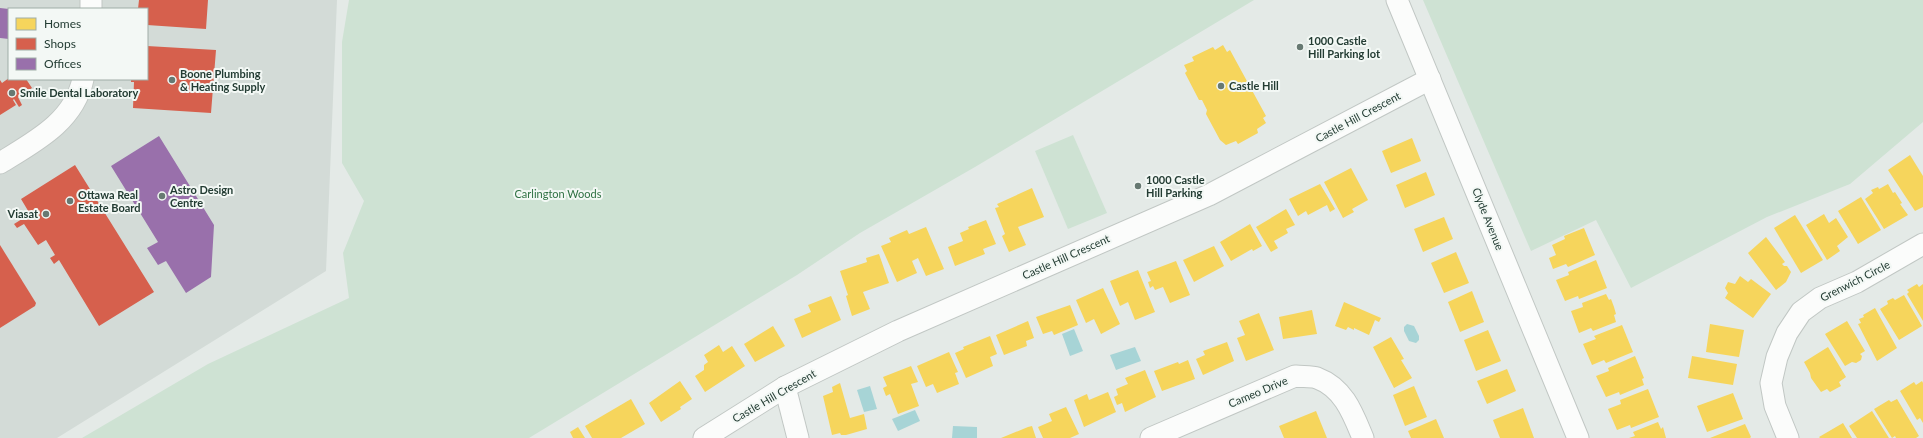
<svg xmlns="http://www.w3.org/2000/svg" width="1923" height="438" font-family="Lato,sans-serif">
<rect width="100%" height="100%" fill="#e4eae7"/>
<path fill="#d3dbd7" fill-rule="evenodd" d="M0,0H337L326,271L57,438H0ZM9,9H147V79H9Z"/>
<g fill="#cee2d3">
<polygon points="349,0 1254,0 975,167 860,233 797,275 529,438 82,438 208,364 349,298 343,253 364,201 342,163 342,42"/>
<polygon points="1423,0 1923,0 1923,122 1850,184 1767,217 1631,288 1596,220 1531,251"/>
<polygon points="1073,135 1107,213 1068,229 1035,151"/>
</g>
<g fill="#a7d4d6">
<polygon points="1407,324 1414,326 1419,336 1419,340 1416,343 1409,341 1404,331 1404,327"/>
<polygon points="1074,329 1083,351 1070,356 1062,334"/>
<polygon points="1135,347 1141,361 1116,370 1110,355"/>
<polygon points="870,386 877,409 864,412 857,390"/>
<polygon points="915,410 920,421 898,431 892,419"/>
<polygon points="953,426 977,427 977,438 952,438"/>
</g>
<g fill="#f6d55c">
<polygon points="1223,45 1227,52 1230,50 1266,116 1263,118 1266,123 1257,129 1258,133 1238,144 1236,141 1226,145 1220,140 1206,114 1207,110 1202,100 1199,100 1185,73 1187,71 1184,65 1194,61 1192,57 1213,47 1215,50"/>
<polygon points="1412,138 1421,161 1391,173 1382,151"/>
<polygon points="1910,155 1923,176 1923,207 1915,211 1888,170"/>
<polygon points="1351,168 1368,200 1352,209 1354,212 1343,218 1324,182"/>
<polygon points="1426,172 1435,195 1405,208 1396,185"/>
<polygon points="1320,184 1335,209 1330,212 1327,205 1308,215 1306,211 1298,216 1289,199"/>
<polygon points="1888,184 1893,193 1895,192 1902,203 1900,204 1908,215 1884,229 1865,199 1873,193 1871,190 1878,187 1879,189 1881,188"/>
<polygon points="1032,188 1044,217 1018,227 1026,245 1009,252 1002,236 1005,234 995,208 999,207 997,204"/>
<polygon points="1861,197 1881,230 1858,244 1838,211"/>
<polygon points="1286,209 1295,225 1286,229 1288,233 1274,241 1278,248 1271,252 1256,227"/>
<polygon points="1824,214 1829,223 1836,218 1848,237 1837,246 1840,251 1827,260 1806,225"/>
<polygon points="1795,215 1823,260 1801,273 1774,228"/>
<polygon points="1444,217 1453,239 1423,252 1414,229"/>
<polygon points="986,220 996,244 983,249 985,254 955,266 948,247 963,241 960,233 969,229 968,227"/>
<polygon points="1250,224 1262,246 1253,251 1252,249 1231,261 1220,242"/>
<polygon points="926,227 944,269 926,276 918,258 912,261 917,273 897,282 881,246 891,242 889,238 907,230 909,234"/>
<polygon points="1584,228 1595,255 1568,267 1566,264 1553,269 1549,258 1556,255 1552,245 1565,239 1564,236"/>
<polygon points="1766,237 1785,262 1782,264 1784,266 1787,266 1791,272 1786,282 1776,290 1748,253"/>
<polygon points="1214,246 1224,266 1194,282 1183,260"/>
<polygon points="1456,252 1469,283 1444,293 1431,263"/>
<polygon points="879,254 889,283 863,292 870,309 852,316 846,296 848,295 840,271 867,262 866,258"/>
<polygon points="1596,260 1607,288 1579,299 1578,296 1565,301 1556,280 1569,275 1568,272"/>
<polygon points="1176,261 1190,295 1170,303 1163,287 1155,290 1153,286 1150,288 1148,282 1151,281 1147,272"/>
<polygon points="1138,270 1155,312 1135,320 1128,302 1120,306 1110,281"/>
<polygon points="1740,276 1748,282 1751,279 1771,294 1753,318 1725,298 1728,293 1725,288 1728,282 1735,284"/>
<polygon points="1917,284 1919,287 1923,284 1923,321 1907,294 1909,292 1907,290"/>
<polygon points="1103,288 1120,324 1101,334 1094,319 1086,323 1076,300"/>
<polygon points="1472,291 1484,322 1460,332 1448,302"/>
<polygon points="1606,294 1609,300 1611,299 1614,307 1616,314 1614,315 1616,322 1593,331 1591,328 1579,333 1571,311 1583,307 1582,303"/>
<polygon points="1904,295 1922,326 1899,340 1880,309 1888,304 1887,301 1893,298 1895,300"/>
<polygon points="831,296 841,320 802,338 794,319 811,312 808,305"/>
<polygon points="1344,302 1381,318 1379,322 1375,320 1369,335 1354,328 1354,330 1348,327 1346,330 1335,326"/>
<polygon points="1070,305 1078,325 1054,335 1052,331 1043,334 1036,317"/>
<polygon points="1875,308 1897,348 1877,361 1858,324 1861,323 1859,319 1864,317 1863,315"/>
<polygon points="1312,310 1317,334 1283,339 1279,317"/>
<polygon points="1259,313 1274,350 1246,361 1237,338 1245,335 1239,321"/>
<polygon points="1028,321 1034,338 1026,341 1027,346 1004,355 996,335"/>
<polygon points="1847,321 1865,351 1860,354 1862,356 1861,360 1856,363 1852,362 1845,366 1825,334"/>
<polygon points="1710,324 1744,330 1739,357 1706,352"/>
<polygon points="1622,325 1633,352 1606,363 1604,360 1592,365 1583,344 1596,339 1594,336"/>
<polygon points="773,326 785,346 755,362 744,344"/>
<polygon points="1488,330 1501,361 1476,371 1464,340"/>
<polygon points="990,336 997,354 990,357 993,366 966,378 955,353 964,349 963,347"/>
<polygon points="1391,337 1404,359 1401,360 1412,378 1394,388 1373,347"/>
<polygon points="1227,342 1234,361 1203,375 1196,359 1205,355 1203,351"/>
<polygon points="719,345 723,352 732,346 745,366 705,392 695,376 704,370 704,365 708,362 704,355"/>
<polygon points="1828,347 1846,377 1839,382 1841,386 1830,392 1827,389 1821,392 1811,378 1810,373 1804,362"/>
<polygon points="949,352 958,372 955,373 959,384 937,393 933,384 926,387 917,366"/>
<polygon points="1635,356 1644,378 1642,379 1644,385 1620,395 1619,392 1606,397 1596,376 1609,371 1608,368"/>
<polygon points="1692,356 1737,364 1733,385 1688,378"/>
<polygon points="1188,360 1195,379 1162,391 1154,371 1178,362 1179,364"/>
<polygon points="911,366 918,382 911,384 919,406 898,414 890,394 886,396 883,388 887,386 883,377"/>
<polygon points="1507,369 1516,391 1487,404 1477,381"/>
<polygon points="1145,370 1156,397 1125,412 1122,403 1117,405 1114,397 1118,395 1116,389 1128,384 1125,378"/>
<polygon points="680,381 692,399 680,407 681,409 661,422 649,403"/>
<polygon points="1922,381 1923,383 1923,423 1920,418 1917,420 1900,391 1914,382 1916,385"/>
<polygon points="840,383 850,418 864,414 867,429 846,435 841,435 840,433 832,435 823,396 833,392 832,387"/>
<polygon points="1414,386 1427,417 1405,426 1393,395"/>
<polygon points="1648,389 1659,417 1631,428 1630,425 1617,430 1608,409 1621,404 1620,400"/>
<polygon points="1108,392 1116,412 1084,427 1074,400 1087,394 1089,400"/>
<polygon points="1733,393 1743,419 1707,432 1697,406"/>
<polygon points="631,399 645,424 621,438 592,438 585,426"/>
<polygon points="1897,399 1919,436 1916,438 1896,438 1895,436 1892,438 1874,409 1889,400 1891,402"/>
<polygon points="1066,407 1079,434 1070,438 1043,438 1038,427 1052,421 1049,414"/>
<polygon points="1523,408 1534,438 1500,438 1493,420"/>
<polygon points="1316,411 1327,438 1284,438 1279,426"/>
<polygon points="1872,411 1889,438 1857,438 1849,426"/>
<polygon points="1436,419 1444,438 1411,438 1408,431"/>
<polygon points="1658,422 1661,429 1663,427 1666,438 1629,438 1635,436 1633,432"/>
<polygon points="1843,423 1852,438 1820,438 1819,437"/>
<polygon points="1745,424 1751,437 1750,438 1710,438"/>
<polygon points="1032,426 1036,438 1001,438 1028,427"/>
<polygon points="578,427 585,438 573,438 570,432"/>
</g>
<g fill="#d6604d">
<polygon points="139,0 208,0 206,29 147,25 147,9 138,9"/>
<polygon points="147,46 216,50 211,113 133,108 134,82 131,82 131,79 147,79"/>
<polygon points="9,78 26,79 32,88 18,97 22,105 19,107 14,99 13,100 16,105 0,115 0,80 2,83"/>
<polygon points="75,165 154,292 99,326 59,260 54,264 50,258 55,255 46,240 38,245 24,224 17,228 14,224 30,214 21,199"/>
<polygon points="0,245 36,303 35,306 0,328"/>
</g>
<g fill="#9970ab">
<polygon points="0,8 9,9 9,39 0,38"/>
<polygon points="159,136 214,225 211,277 186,293 166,261 158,265 147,248 158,242 111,166"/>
</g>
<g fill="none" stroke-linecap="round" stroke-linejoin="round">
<defs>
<g id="minor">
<polyline points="1397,0 1578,438"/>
<polyline points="91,9 91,0"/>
<path d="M0,163C34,142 74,122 83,79"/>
<polyline points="785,387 798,438"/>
<polyline points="704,438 785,387 898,331 1209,195 1430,79"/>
<path d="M1151,438L1295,376C1302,377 1311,376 1317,378C1344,388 1353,414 1363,438"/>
<polyline points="1788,438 1775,406 1771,383 1777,357 1787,333 1801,312 1820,298 1857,282 1923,244"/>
</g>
</defs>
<use href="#minor" stroke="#c1c7c4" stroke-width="23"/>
<use href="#minor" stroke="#fbfcfb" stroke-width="21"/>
</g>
<g fill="#677972" stroke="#f3f8f5" stroke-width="1.5">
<circle cx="1300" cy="47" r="4"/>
<circle cx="172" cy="80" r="4"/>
<circle cx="1221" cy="86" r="4"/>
<circle cx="12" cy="93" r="4"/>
<circle cx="1138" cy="186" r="4"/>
<circle cx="162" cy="196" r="4"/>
<circle cx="70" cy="201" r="4"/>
<circle cx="46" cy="214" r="4"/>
</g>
<g text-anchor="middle" stroke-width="4" stroke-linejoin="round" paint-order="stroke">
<g font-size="11" font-weight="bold" fill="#233c33" stroke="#f3f8f5" text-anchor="start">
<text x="1308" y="45">1000 Castle<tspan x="1308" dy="13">Hill Parking lot</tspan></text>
<text x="180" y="78">Boone Plumbing<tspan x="180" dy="13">&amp; Heating Supply</tspan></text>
<text x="1229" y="90">Castle Hill</text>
<text x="20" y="97">Smile Dental Laboratory</text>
<text x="1146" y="184">1000 Castle<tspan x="1146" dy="13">Hill Parking</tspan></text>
<text x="170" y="194">Astro Design<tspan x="170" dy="13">Centre</tspan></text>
<text x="78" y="199">Ottawa Real<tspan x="78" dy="13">Estate Board</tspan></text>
<text x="38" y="218" text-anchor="end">Viasat</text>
</g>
<g font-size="11" fill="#233c33" stroke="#f3f8f5">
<text transform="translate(1358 117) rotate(-28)" y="4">Castle Hill Crescent</text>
<text transform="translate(1488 219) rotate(68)" y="4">Clyde Avenue</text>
<text transform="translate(1066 257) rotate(-24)" y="4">Castle Hill Crescent</text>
<text transform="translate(1855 281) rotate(-27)" y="4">Grenwich Circle</text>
<text transform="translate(1258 392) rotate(-23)" y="4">Cameo Drive</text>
<text transform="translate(774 396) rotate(-30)" y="4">Castle Hill Crescent</text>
</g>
<g font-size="11" fill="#2f7143" stroke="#f3f8f5">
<text x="558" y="198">Carlington Woods</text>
</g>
</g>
<rect x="8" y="8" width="140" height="72" fill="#f3f8f5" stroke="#a0ada7"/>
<rect x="16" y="18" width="20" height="12" fill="#f6d55c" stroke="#a0ada7"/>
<text x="44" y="28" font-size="12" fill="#233c33">Homes</text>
<rect x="16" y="38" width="20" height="12" fill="#d6604d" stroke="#a0ada7"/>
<text x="44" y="48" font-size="12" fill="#233c33">Shops</text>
<rect x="16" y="58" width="20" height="12" fill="#9970ab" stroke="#a0ada7"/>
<text x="44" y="68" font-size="12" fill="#233c33">Offices</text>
</svg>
